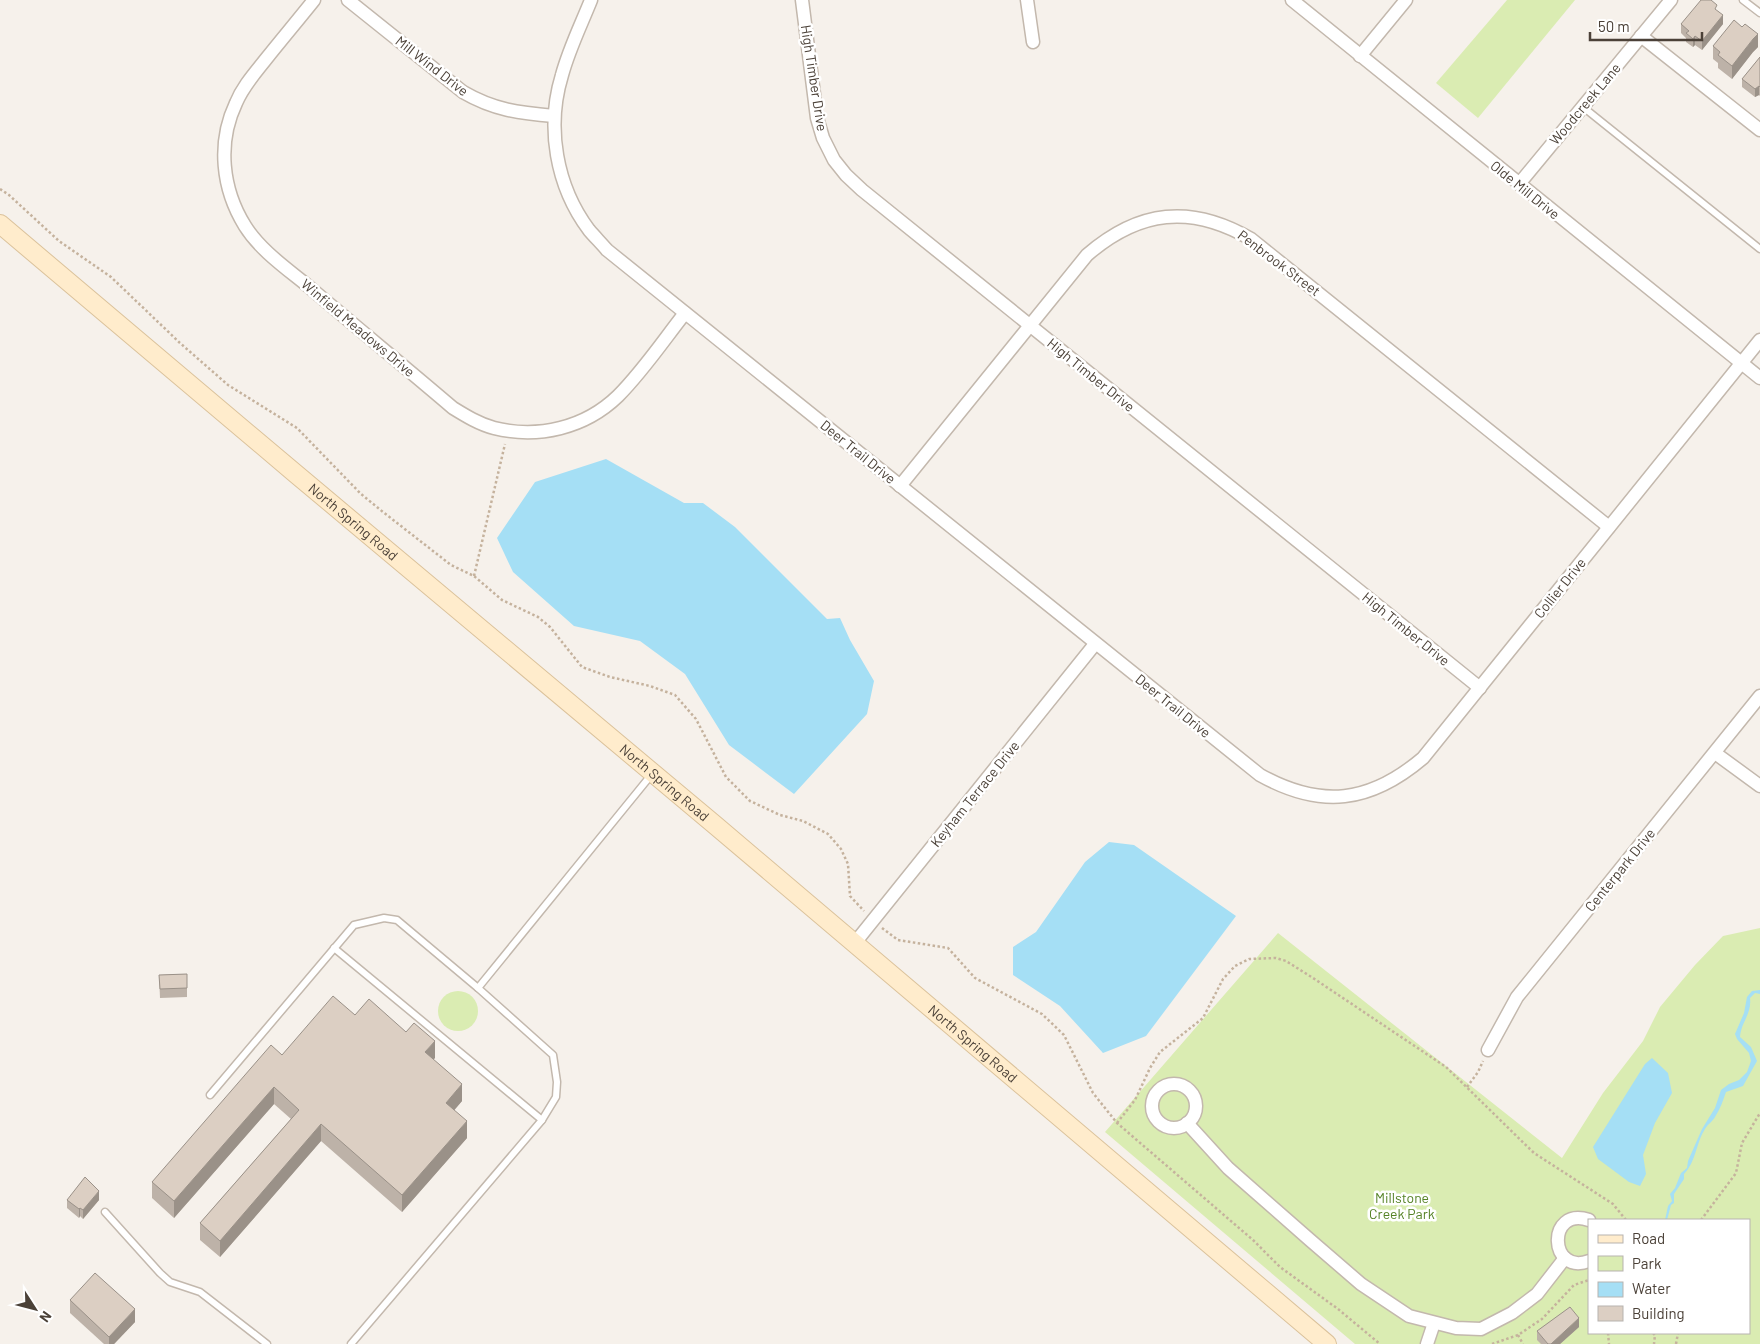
<svg xmlns="http://www.w3.org/2000/svg" width="1760" height="1344" font-family="Barlow,sans-serif">
<rect width="100%" height="100%" fill="#f6f1eb"/>
<g fill="#daecb2" fill-rule="evenodd">
<polygon points="1507,0 1575,0 1478,118 1436,83"/>
<path d="M1760,928V1344H1355L1105,1132L1278,933L1562,1158L1603,1093L1643,1041L1660,1007L1695,965L1723,936ZM1589,1220H1749V1333H1589Z"/>
<circle cx="458" cy="1011" r="20"/>
</g>
<g fill="#a5dff5">
<polygon points="606,459 684,503 703,503 735,527 827,619 840,618 850,640 874,681 867,714 794,794 729,745 685,674 640,641 574,626 513,572 497,538 535,482"/>
<polygon points="1109,842 1134,845 1236,916 1146,1036 1103,1053 1060,1006 1013,975 1013,947 1036,932 1085,862"/>
<path d="M1760,990V994L1755,993L1750,998C1752,1014 1741,1022 1740,1037L1751,1047L1757,1061L1743,1086L1726,1092C1723,1101 1720,1109 1715,1117C1713,1121 1708,1124 1705,1129C1696,1143 1696,1162 1684,1174V1179L1674,1194V1203L1671,1205L1667,1220H1665L1668,1206L1672,1201L1670,1194L1675,1188L1681,1173L1687,1168L1688,1161L1702,1129L1715,1108L1721,1090L1729,1084L1739,1080L1747,1072L1751,1061L1749,1053L1737,1039L1735,1034L1744,1013L1747,997L1752,991Z"/>
<polygon points="1652,1058 1668,1073 1672,1093 1655,1123 1643,1155 1646,1174 1640,1186 1629,1182 1598,1159 1593,1147 1645,1064"/>
</g>
<g fill="none" stroke-linecap="round" stroke-linejoin="round">
<defs>
<g id="service">
<polyline points="1743,0 1760,13"/>
<polyline points="1583,107 1760,249"/>
<polyline points="334,948 542,1120"/>
<polyline points="478,988 652,774"/>
<polyline points="210,1095 354,925 384,918 397,920 478,988 553,1055 557,1082 556,1097 542,1120 351,1344"/>
<polyline points="105,1212 160,1273 170,1282 200,1292 267,1344"/>
</g>
<g id="minor">
<path d="M314,0C298,20 282,39 266,59C255,73 243,86 236,103C217,143 222,189 245,226C260,250 286,268 308,286C356,327 405,367 453,408C466,416 479,424 494,428C538,439 585,428 618,396C643,371 663,341 685,313"/>
<path d="M348,0L463,92C494,110 519,113 554,116"/>
<path d="M591,0C581,25 569,49 562,75C546,127 556,186 589,230C595,237 601,243 607,250L1260,775C1321,809 1370,803 1423,758L1760,340"/>
<polyline points="802,0 817,118 823,138 834,160 846,175 862,190 1480,688"/>
<polyline points="1027,0 1033,42"/>
<polyline points="1292,0 1760,378"/>
<polyline points="1641,36 1760,130"/>
<polyline points="1360,56 1406,0"/>
<polyline points="1519,184 1671,0"/>
<path d="M900,486L1087,255C1139,210 1191,204 1251,239L1609,527"/>
<polyline points="1715,753 1760,786"/>
<polyline points="854,944 1095,644"/>
<polyline points="1488,1050 1517,997 1760,696"/>
<circle cx="1174" cy="1106" r="22"/>
<polyline points="1187,1123 1228,1168 1310,1240 1361,1284 1409,1316 1456,1328 1481,1329 1512,1313 1537,1294 1565,1258"/>
<path d="M1589,1261C1549,1276 1546,1206 1589,1220"/>
<polyline points="1427,1344 1434,1323"/>
</g>
<g id="secondary">
<path id="s1" d="M0,224L296,474L715,825L1327,1344"/>
</g>
</defs>
<use href="#service" stroke="#c3b8ad" stroke-width="9"/>
<use href="#minor" stroke="#c3b8ad" stroke-width="15"/>
<use href="#secondary" stroke="#dbc29b" stroke-width="20"/>
<g stroke="#c5b29d" stroke-width="2.5" stroke-dasharray="2.5 2.5" stroke-linecap="butt">
<polyline points="0,189 9,195 59,241 111,277 180,343 228,385 297,428 361,494 383,512 451,565 474,576 502,600 538,617 550,627 582,667 610,677 650,686 675,695 696,719 726,777 750,801 780,815 803,821 828,834 841,849 848,864 850,896 864,911"/>
<polyline points="474,576 505,444"/>
<polyline points="882,928 898,940 948,948 975,978 1042,1014 1064,1035 1093,1093 1117,1123 1253,1240 1280,1267 1338,1309 1380,1344"/>
<polyline points="1467,1087 1478,1072 1483,1061"/>
<polyline points="1117,1123 1135,1100 1150,1068 1160,1052 1203,1018 1223,979 1235,966 1249,959 1276,958 1286,961 1313,978 1446,1067 1534,1153 1613,1204 1626,1220"/>
<polyline points="1701,1220 1736,1173 1742,1143 1760,1113"/>
<polyline points="1608,1333 1609,1344"/>
<polyline points="1653,1333 1655,1335 1654,1344"/>
<polyline points="1518,1335 1523,1344"/>
<polyline points="1492,1344 1518,1335 1542,1319 1574,1285 1589,1280"/>
<polyline points="1676,1344 1678,1333"/>
</g>
<use href="#service" stroke="#fff" stroke-width="6"/>
<use href="#minor" stroke="#fff" stroke-width="12"/>
<use href="#secondary" stroke="#ffeccc" stroke-width="18"/>
</g>
<g fill="#bdb2a8">
<polygon points="1717,11 1723,24 1702,50 1695,45 1693,47 1686,42 1686,38 1681,33 1681,24"/>
<polygon points="1713,46 1758,47 1753,52 1732,79 1718,68 1718,63 1713,59"/>
<polygon points="1760,57 1760,96 1759,95 1755,97 1742,87 1742,79"/>
<polygon points="187,974 187,997 160,998 159,975"/>
<polygon points="355,1015 435,1058 433,1059 462,1101 454,1110 467,1138 402,1212 321,1141 220,1257 200,1240 200,1223 291,1119 274,1104 174,1218 152,1198 152,1182 282,1055"/>
<polygon points="67,1200 99,1200 83,1219 80,1216 79,1218 67,1208"/>
<polygon points="70,1300 135,1322 114,1344 104,1344 70,1313"/>
<polygon points="1579,1327 1560,1344 1541,1344 1537,1340 1537,1331"/>
</g>
<g fill="#9a9188">
<polygon points="1723,15 1723,24 1702,50 1702,41"/>
<polygon points="1758,34 1758,47 1753,52 1732,79 1732,66 1753,39"/>
<polygon points="1695,36 1695,45 1693,47 1693,39"/>
<polygon points="1759,86 1759,95 1755,97 1755,89"/>
<polygon points="435,1041 435,1058 425,1068 425,1052"/>
<polygon points="462,1084 462,1101 446,1120 446,1103"/>
<polygon points="274,1087 274,1104 174,1218 174,1201"/>
<polygon points="467,1121 467,1138 402,1212 402,1195"/>
<polygon points="321,1124 321,1141 220,1257 220,1241"/>
<polygon points="99,1191 99,1200 83,1219 83,1210"/>
<polygon points="80,1208 80,1216 79,1218 79,1209"/>
<polygon points="135,1309 135,1322 114,1344 109,1344 109,1337"/>
<polygon points="1579,1318 1579,1327 1560,1344 1551,1344"/>
</g>
<g fill="#dccfc3" stroke="#9a9188">
<polygon points="1701,0 1711,0 1717,5 1715,9 1723,15 1702,41 1695,36 1693,39 1686,33 1689,31 1681,24"/>
<polygon points="1734,20 1742,27 1745,24 1758,34 1753,39 1732,66 1718,55 1720,52 1713,46"/>
<polygon points="1760,57 1760,87 1759,86 1755,89 1742,79"/>
<polygon points="187,974 187,988 160,989 159,975"/>
<polygon points="333,996 355,1015 369,999 406,1032 414,1023 435,1041 425,1052 462,1084 446,1103 467,1121 402,1195 321,1124 220,1241 200,1223 299,1110 274,1087 174,1201 152,1182 271,1045 282,1055"/>
<polygon points="85,1177 99,1191 83,1210 80,1208 79,1209 67,1200"/>
<polygon points="95,1273 135,1309 109,1337 70,1300"/>
<polygon points="1570,1307 1579,1318 1551,1344 1548,1344 1537,1331"/>
</g>
<g text-anchor="middle" stroke-width="5" stroke-linejoin="round" paint-order="stroke">
<g font-size="14" fill="#4b4138" stroke="#fff">
<text transform="translate(432 66) rotate(38)" y="5">Mill Wind Drive</text>
<text transform="translate(814 78) rotate(81)" y="5">High Timber Drive</text>
<text transform="translate(1585 104) rotate(-50)" y="5">Woodcreek Lane</text>
<text transform="translate(1525 190) rotate(39)" y="5">Olde Mill Drive</text>
<text transform="translate(1279 263) rotate(37)" y="5">Penbrook Street</text>
<text transform="translate(358 328) rotate(40)" y="5">Winfield Meadows Drive</text>
<text transform="translate(1091 375) rotate(39)" y="5">High Timber Drive</text>
<text transform="translate(858 452) rotate(39)" y="5">Deer Trail Drive</text>
<text dy="5" stroke="none"><textPath href="#s1" startOffset="462">North Spring Road</textPath></text>
<text transform="translate(1560 588) rotate(-51)" y="5">Collier Drive</text>
<text transform="translate(1406 629) rotate(39)" y="5">High Timber Drive</text>
<text transform="translate(1173 706) rotate(39)" y="5">Deer Trail Drive</text>
<text dy="5" stroke="none"><textPath href="#s1" startOffset="868">North Spring Road</textPath></text>
<text transform="translate(975 794) rotate(-51)" y="5">Keyham Terrace Drive</text>
<text transform="translate(1620 870) rotate(-51)" y="5">Centerpark Drive</text>
<text dy="5" stroke="none"><textPath href="#s1" startOffset="1272">North Spring Road</textPath></text>
</g>
<g font-size="14" fill="#558226" stroke="#fff">
<text x="1402" y="1203">Millstone<tspan x="1402" dy="16">Creek Park</tspan></text>
</g>
</g>
<rect x="1588" y="1219" width="162" height="115" fill="#ffffff" stroke="#b7b3af"/>
<rect x="1598" y="1235" width="25" height="8" fill="#ffeccc" stroke="#b7b3af"/>
<text x="1632" y="1244" font-size="15" fill="#4b4138">Road</text>
<rect x="1598" y="1256" width="25" height="15" fill="#daecb2" stroke="#b7b3af"/>
<text x="1632" y="1269" font-size="15" fill="#4b4138">Park</text>
<rect x="1598" y="1282" width="25" height="15" fill="#a5dff5" stroke="#b7b3af"/>
<text x="1632" y="1294" font-size="15" fill="#4b4138">Water</text>
<rect x="1598" y="1306" width="25" height="15" fill="#dccfc3" stroke="#b7b3af"/>
<text x="1632" y="1319" font-size="15" fill="#4b4138">Building</text>
<g transform="translate(35 1309) rotate(126)" stroke="#ffffff" stroke-width="4" paint-order="stroke">
<path d="M0-4L9 19L0 12L-9 19Z" fill="#4b4138"/>
<text y="-8" font-size="14" font-weight="bold" text-anchor="middle" fill="#4b4138">N</text>
</g>
<path d="M1590 32v8h112v-8" fill="none" stroke="#4b4138" stroke-width="2.5"/>
<text x="1598" y="32" font-size="15" fill="#4b4138" stroke="#ffffff" stroke-width="4" paint-order="stroke">50 m</text>
</svg>
